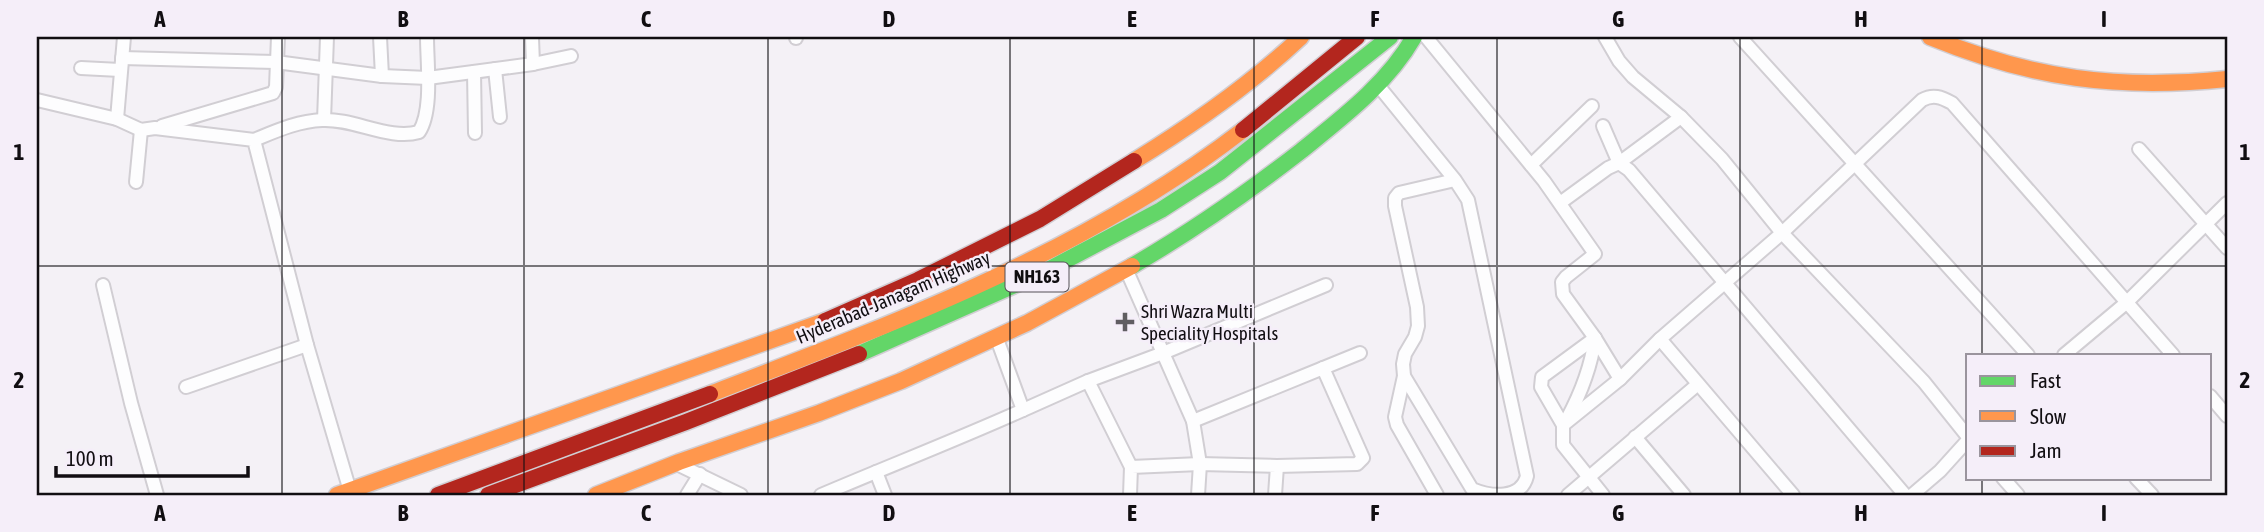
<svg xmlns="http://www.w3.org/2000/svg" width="2264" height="532" font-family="'Asap Condensed',sans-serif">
<rect width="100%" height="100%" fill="#f4f1f6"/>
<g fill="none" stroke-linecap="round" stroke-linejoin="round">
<defs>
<g id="street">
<polyline points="380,37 382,76"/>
<polyline points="1426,37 1544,181 1595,254 1566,277 1562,282 1563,294 1595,338 1620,379 1563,425 1563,445 1603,495"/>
<polyline points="1605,37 1619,61 1633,77 1681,117 1722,159 1782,233 1924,382 1968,437"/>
<polyline points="1740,37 2028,355"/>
<polyline points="532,38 533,64"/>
<polyline points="796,38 796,37"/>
<polyline points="122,58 276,62 382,76 428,78 533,64 571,56"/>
<polyline points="81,68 120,70"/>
<polyline points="495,69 500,117"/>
<polyline points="474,72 475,133"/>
<path d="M1377,84L1455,180L1468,200L1527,476C1521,500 1491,497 1472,489L1404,376L1403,364L1405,354L1415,337L1418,326L1417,307L1395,206V198L1399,193L1455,180"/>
<polyline points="37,100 117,119 141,130 155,128 254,140 307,345 350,491"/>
<polyline points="117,119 124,37"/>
<polyline points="324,120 327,37"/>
<polyline points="162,126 273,93 276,87 278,37"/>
<polyline points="1603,126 1619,163 1681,117"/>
<path d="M254,140C276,131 298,121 322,120C353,118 390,141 419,132C433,111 427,63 427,37"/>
<polyline points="2139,149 2227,248"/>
<polyline points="1531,165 1592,106"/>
<polyline points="136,182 141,130"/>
<polyline points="1560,203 1608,168 1619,163 1629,170 1905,495"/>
<polyline points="1126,269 1193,421 1200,464 1198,495"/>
<polyline points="103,285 131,403 157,495"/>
<polyline points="1660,339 1793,495"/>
<polyline points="2064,355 2126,303 2227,203"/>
<polyline points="1404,376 1395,417 1397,425 1437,495"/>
<path d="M1620,379L1660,339L1782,233L1922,100C1933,94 1941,97 1952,103L2173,355"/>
<polyline points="1088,381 1131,467"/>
<polyline points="186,387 307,345"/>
<polyline points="2210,396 2227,416"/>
<polyline points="1023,410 1088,381 1163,353 1326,285"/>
<path d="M1567,419C1581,393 1591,368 1595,338"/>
<polyline points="1193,421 1360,353"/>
<polyline points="1563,425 1541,387 1542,377 1595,338"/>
<polyline points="1635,437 1684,495"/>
<polyline points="675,463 741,495"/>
<polyline points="1277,466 1357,464 1363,458 1323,368"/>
<polyline points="876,472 885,495"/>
<polyline points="2003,478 2018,495"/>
<polyline points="2136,478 2152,495"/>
<polyline points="687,495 700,474"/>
<path d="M821,495C889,466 956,440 1023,410L997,339"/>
<polyline points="1130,495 1131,467 1200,464 1277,466 1275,495"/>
<polyline points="1568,495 1698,384"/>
<polyline points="1912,495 1940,471 1968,440"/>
</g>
<g id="fast">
<path d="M1132,266C1191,232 1247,193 1301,151C1343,117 1387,84 1414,37"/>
<polyline points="859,354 1044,272 1161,210 1220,172 1390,37"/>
</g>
<g id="slow">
<path d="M1930,37C2033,79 2117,90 2227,79"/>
<path d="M1134,161C1191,126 1252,83 1301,37"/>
<path d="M710,394C895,323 1085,252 1243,130"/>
<polyline points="337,495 825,321"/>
<polyline points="596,495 679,462 819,413 901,381 1027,323 1132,266"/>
</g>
<g id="jam">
<polyline points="1243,130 1357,37"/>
<polyline points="825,321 918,280 1040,219 1134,161"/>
<polyline points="438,495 710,394"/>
<polyline points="488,495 686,422 859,354"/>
</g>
</defs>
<use href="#street" stroke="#d1ced3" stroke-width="16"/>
<use href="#fast" stroke="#d1ced3" stroke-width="19"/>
<use href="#slow" stroke="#d1ced3" stroke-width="19"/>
<use href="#jam" stroke="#d1ced3" stroke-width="19"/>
<use href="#street" stroke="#fdfdfe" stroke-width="12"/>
<use href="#fast" stroke="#63d668" stroke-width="16"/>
<use href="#slow" stroke="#ff974d" stroke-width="16"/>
<use href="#jam" stroke="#b3261e" stroke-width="16"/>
</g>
<path fill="none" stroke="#110e12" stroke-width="2" stroke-opacity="0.55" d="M282,37V495M524,37V495M768,37V495M1010,37V495M1254,37V495M1497,37V495M1740,37V495M1982,37V355M37,266H2227M1982,478V495"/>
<path fill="#605d62" stroke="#f5eef9" stroke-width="2.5" d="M1121.5 311.5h7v7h7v7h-7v7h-7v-7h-7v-7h7z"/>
<g text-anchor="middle" stroke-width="5" stroke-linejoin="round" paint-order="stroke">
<rect fill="#f5eef9" stroke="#555157" stroke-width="2" x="1005.5" y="262.5" width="63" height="29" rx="5"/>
<g font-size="18" font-weight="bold" fill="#110e12">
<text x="1037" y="283">NH163</text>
</g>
<g font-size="19" fill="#110e12" stroke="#f5eef9">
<text transform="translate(893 297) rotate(-23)" y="7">Hyderabad-Janagam Highway</text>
</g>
<g font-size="19" fill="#110e12" stroke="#f5eef9" text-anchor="start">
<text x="1141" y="318">Shri Wazra Multi<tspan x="1141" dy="22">Speciality Hospitals</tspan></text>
</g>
</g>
<rect width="2264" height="532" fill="none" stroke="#f5eef9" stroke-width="77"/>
<rect x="1966" y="354" width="245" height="126" fill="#f5eef9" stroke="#9a949d" stroke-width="2"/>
<rect x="1980" y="376" width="35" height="10" fill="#63d668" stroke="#9a949d" stroke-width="2"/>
<text x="2030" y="388" font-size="21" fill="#110e12">Fast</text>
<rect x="1980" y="411" width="35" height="10" fill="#ff974d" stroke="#9a949d" stroke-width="2"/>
<text x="2030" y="424" font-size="21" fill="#110e12">Slow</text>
<rect x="1980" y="446" width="35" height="10" fill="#b3261e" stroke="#9a949d" stroke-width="2"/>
<text x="2030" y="458" font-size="21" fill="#110e12">Jam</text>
<path d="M56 466v10h192v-10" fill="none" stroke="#110e12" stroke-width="3.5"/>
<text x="66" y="466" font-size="21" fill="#110e12" stroke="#f5eef9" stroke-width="5" paint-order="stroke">100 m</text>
<rect x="38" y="38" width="2188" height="456" fill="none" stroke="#110e12" stroke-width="2.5"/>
<g font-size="23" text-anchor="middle" font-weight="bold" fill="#110e12">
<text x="160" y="27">A</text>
<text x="403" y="27">B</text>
<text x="646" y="27">C</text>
<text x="889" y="27">D</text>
<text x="1132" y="27">E</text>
<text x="1375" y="27">F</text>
<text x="1618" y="27">G</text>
<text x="1861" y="27">H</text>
<text x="2104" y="27">I</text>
<text x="19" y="160">1</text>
<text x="2245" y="160">1</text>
<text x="19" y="388">2</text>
<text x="2245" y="388">2</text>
<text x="160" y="521">A</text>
<text x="403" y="521">B</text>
<text x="646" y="521">C</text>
<text x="889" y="521">D</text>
<text x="1132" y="521">E</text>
<text x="1375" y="521">F</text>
<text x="1618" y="521">G</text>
<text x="1861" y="521">H</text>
<text x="2104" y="521">I</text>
</g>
</svg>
